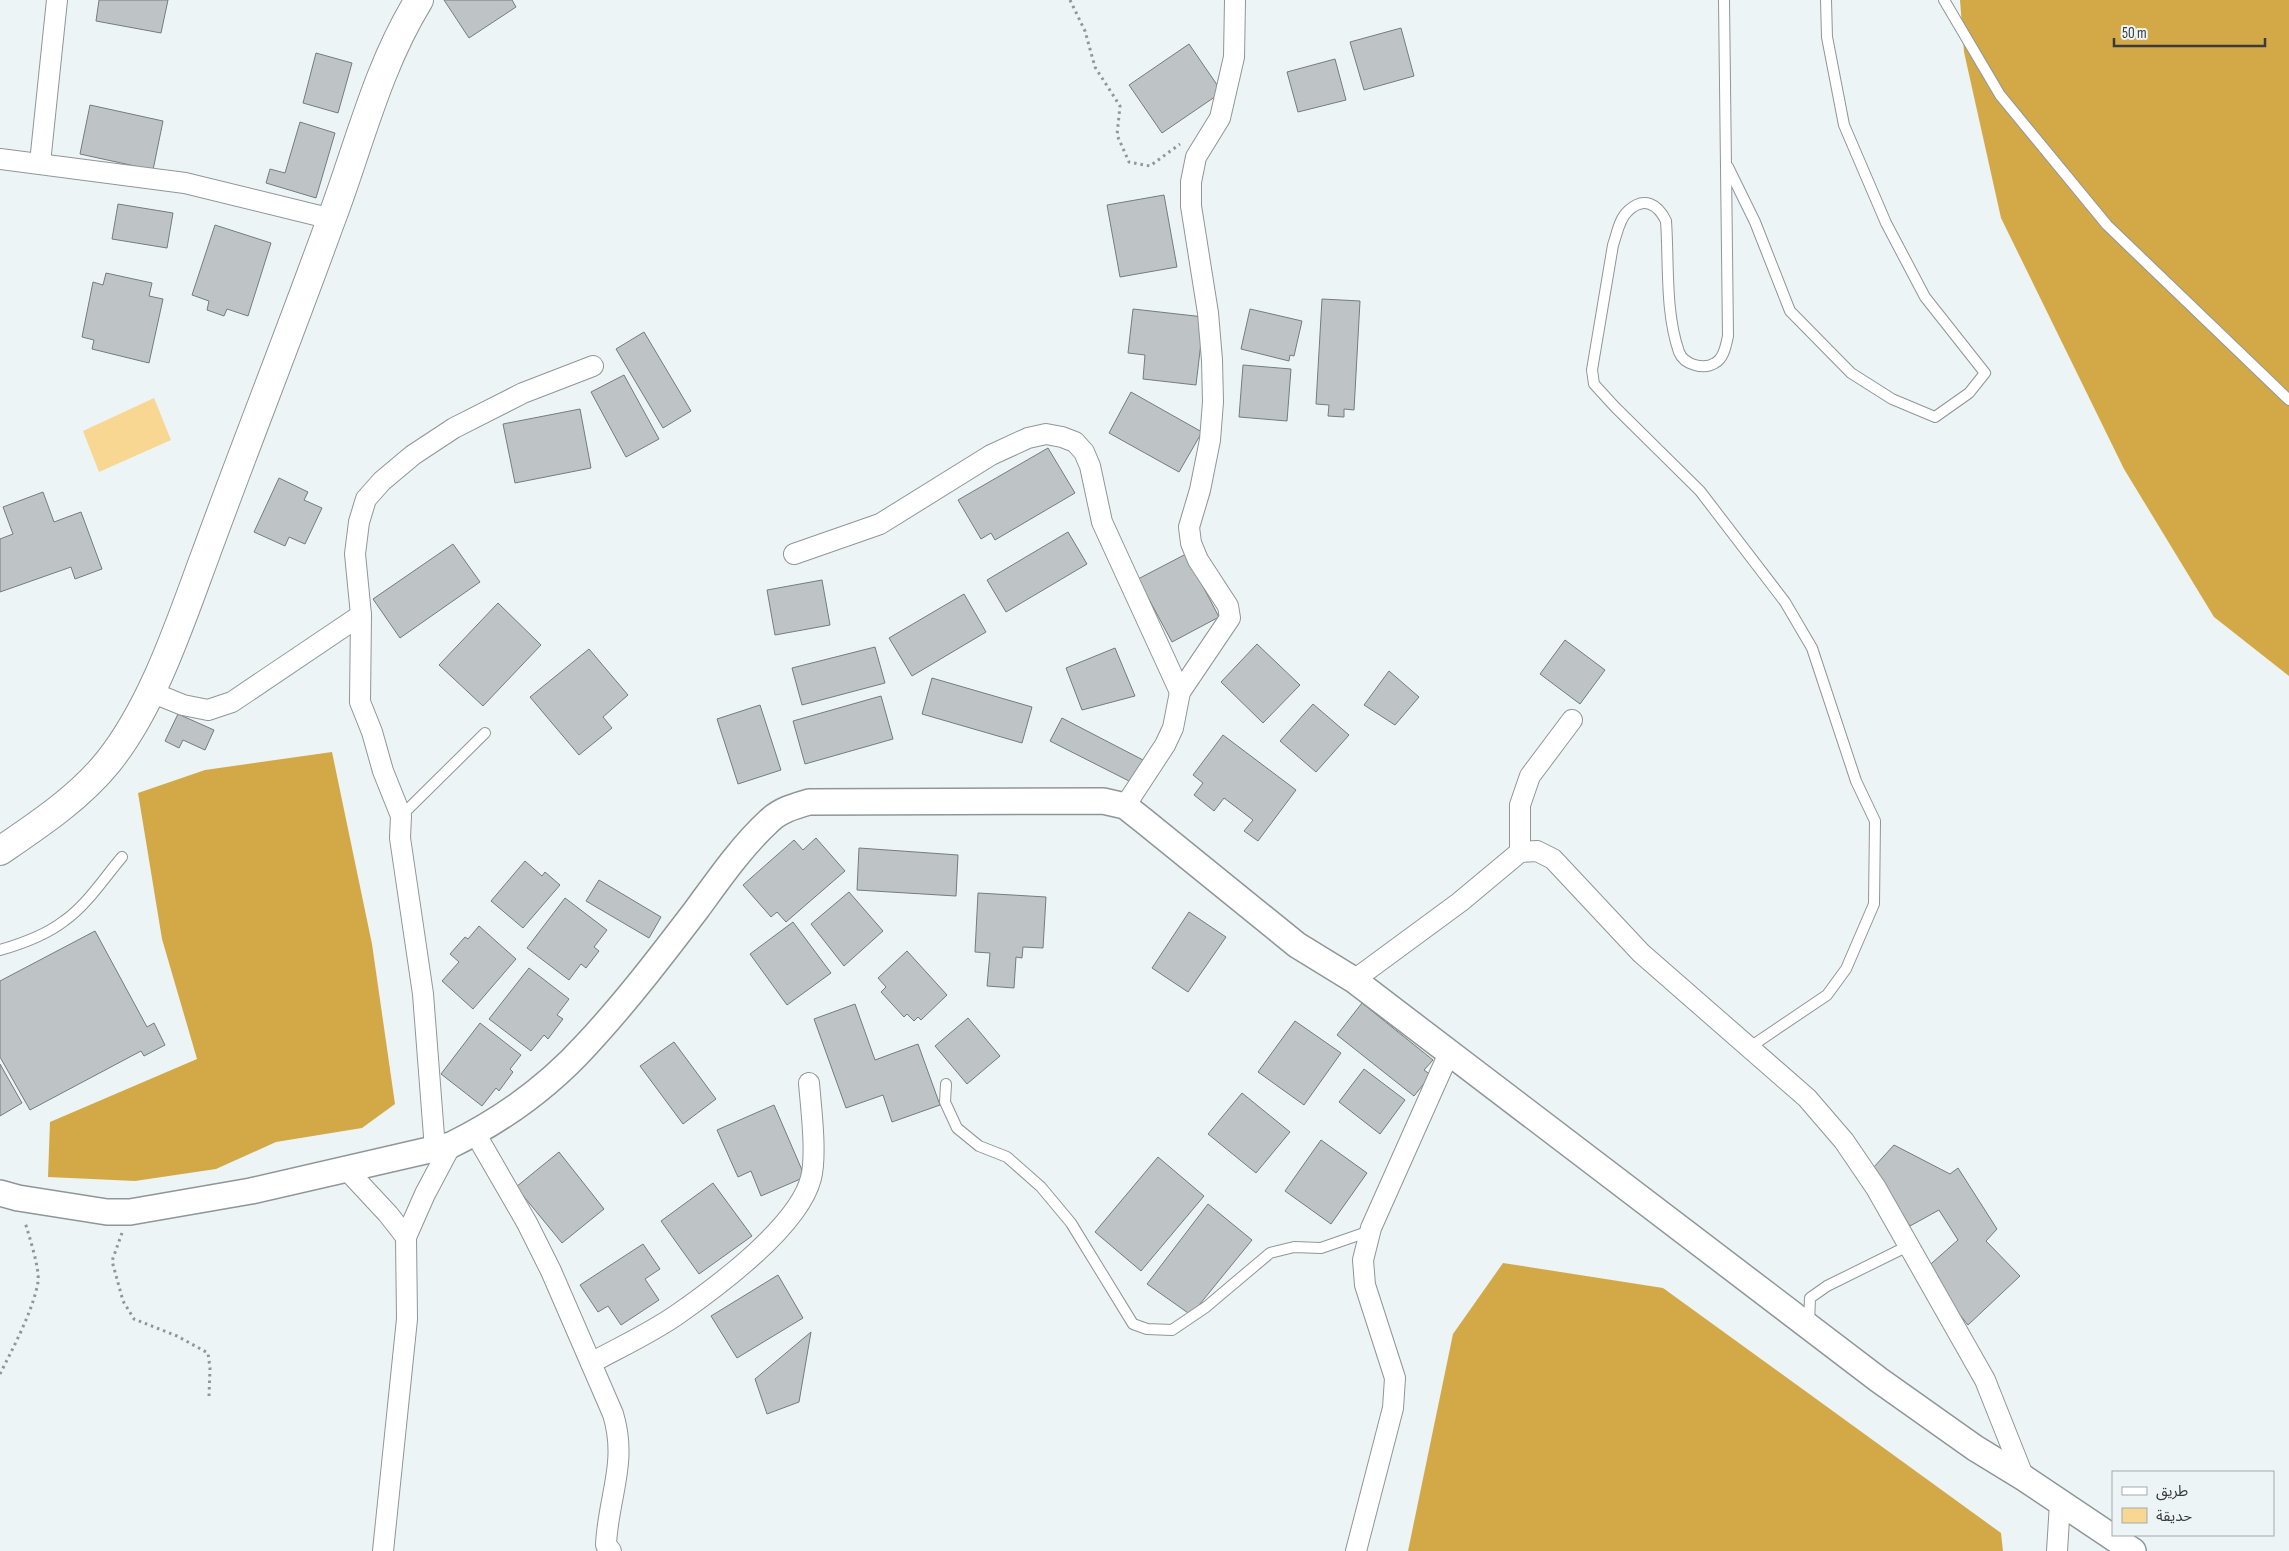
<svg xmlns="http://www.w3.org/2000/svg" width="2289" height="1551" font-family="'Sofia Sans Condensed','Noto Sans Arabic',sans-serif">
<rect width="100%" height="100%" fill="#edf4f6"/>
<polygon fill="#f8d792" points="154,398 171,440 99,472 83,431"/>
<g fill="#d3a948">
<polygon points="1960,0 2289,0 2289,676 2214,617 2124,469 2001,218 1964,52"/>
<polygon points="332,752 372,944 395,1104 362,1128 276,1142 216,1169 135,1181 48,1177 50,1122 197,1059 162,939 138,793 205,770"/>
<polygon points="1503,1263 1663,1288 2001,1533 2003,1551 1408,1551 1453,1334"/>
</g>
<g fill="#bec4c6" stroke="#767c7e">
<polygon points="99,0 168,0 161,33 96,21"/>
<polygon points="444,0 512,0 516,7 469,38"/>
<polygon points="1401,28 1414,76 1364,90 1350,42"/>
<polygon points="1189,44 1222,92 1162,133 1129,85"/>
<polygon points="316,53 352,63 338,113 303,103"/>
<polygon points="1335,59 1346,100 1298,112 1287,72"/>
<polygon points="90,105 163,121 153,170 80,154"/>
<polygon points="300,122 335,133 316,198 266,183 270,169 285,173"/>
<polygon points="1164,195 1177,267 1120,277 1107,205"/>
<polygon points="118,204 173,213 167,248 112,239"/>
<polygon points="215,225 271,243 248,316 227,309 224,316 207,310 209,301 192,295"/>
<polygon points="106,273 152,283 149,296 163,299 149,363 92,349 94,340 82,337 93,282 103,285"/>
<polygon points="1322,299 1360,301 1354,410 1344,409 1344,417 1328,416 1329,405 1316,404"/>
<polygon points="1133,309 1204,317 1196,385 1143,379 1145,355 1128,353"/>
<polygon points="1250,309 1302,321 1294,356 1290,355 1289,361 1241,349"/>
<polygon points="644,332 691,411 663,428 616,349"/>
<polygon points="1243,365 1291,369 1287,421 1239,417"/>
<polygon points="624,375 659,439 626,457 591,392"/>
<polygon points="1131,392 1202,432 1179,472 1109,433"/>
<polygon points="580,409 591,468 515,483 503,424"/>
<polygon points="1048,448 1075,493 995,540 991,533 981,539 958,500"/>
<polygon points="279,478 308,492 304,500 322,508 305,544 289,537 285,546 254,532"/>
<polygon points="43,492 54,522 81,512 102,569 75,579 71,567 0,592 0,539 13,534 3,507"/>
<polygon points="1068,532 1087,564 1006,612 987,580"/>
<polygon points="453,544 480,582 400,638 373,599"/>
<polygon points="1186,554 1219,617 1172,642 1138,579"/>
<polygon points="822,580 830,625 775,635 767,590"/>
<polygon points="964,594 986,632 912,676 889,638"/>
<polygon points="498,603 541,645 483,706 439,665"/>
<polygon points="1565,640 1605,670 1580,704 1540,674"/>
<polygon points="1257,644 1300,685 1263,723 1221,682"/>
<polygon points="875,647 885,683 802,705 792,668"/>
<polygon points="1115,648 1135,696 1082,710 1066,668"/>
<polygon points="589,649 628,695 603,717 612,728 579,755 530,697"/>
<polygon points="1389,671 1419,697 1395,725 1364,705"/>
<polygon points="932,678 1032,707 1022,743 922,714"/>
<polygon points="881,696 893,739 805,764 793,721"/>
<polygon points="1313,704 1349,735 1316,772 1280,741"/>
<polygon points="760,705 781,770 738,784 717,719"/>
<polygon points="178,714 214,730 205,750 183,740 179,748 165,741"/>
<polygon points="1062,718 1143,760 1131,782 1050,741"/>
<polygon points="1223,735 1296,790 1258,841 1244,831 1253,820 1224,798 1214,811 1194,795 1203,783 1193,775"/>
<polygon points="816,838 845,871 786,922 777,912 771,917 743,885 794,840 803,850"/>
<polygon points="859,848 958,855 956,896 857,890"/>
<polygon points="525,861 542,876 545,872 560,885 523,928 491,901"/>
<polygon points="599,880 661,917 649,938 586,901"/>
<polygon points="849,892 883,931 844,966 811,924"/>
<polygon points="978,893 1046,897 1043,948 1023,947 1022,958 1016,957 1014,988 987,986 990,953 975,952"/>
<polygon points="565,898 607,930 594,947 599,951 586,968 581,964 569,980 527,948"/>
<polygon points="1189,912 1226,937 1188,992 1152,968"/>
<polygon points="793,922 831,973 787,1005 750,954"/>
<polygon points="479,926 516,959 473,1009 442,981 459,962 450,954 465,937 468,939"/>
<polygon points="95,931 147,1027 154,1023 165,1045 144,1056 141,1051 30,1110 0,1057 0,981"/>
<polygon points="907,951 947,995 921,1020 918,1017 914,1021 907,1014 904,1017 881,992 886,987 878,978"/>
<polygon points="529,968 569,999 557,1015 563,1019 548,1039 544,1035 531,1051 489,1019"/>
<polygon points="1362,1003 1433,1060 1424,1070 1431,1075 1414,1096 1337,1035"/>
<polygon points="855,1004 875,1060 918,1044 940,1105 892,1122 883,1095 846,1108 814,1019"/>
<polygon points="968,1018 1000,1056 967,1084 935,1046"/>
<polygon points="1295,1021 1341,1053 1304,1105 1258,1072"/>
<polygon points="480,1023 521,1055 510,1069 513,1072 499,1091 496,1088 482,1106 441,1074"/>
<polygon points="674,1042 716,1099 683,1124 640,1066"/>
<polygon points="0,1064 22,1103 0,1116"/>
<polygon points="1364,1069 1405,1100 1380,1134 1339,1102"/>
<polygon points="1242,1093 1290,1132 1256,1173 1208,1134"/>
<polygon points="774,1105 805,1177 761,1196 751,1171 738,1177 717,1130"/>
<polygon points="1321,1140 1367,1173 1331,1224 1285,1191"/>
<polygon points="1894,1145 1950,1174 1958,1168 1997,1229 1986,1241 2020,1276 1968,1325 1924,1270 1958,1240 1939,1210 1910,1226 1873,1168"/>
<polygon points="559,1152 604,1209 562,1243 516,1187"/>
<polygon points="1158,1157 1204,1196 1141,1271 1095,1232"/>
<polygon points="713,1183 752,1236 699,1274 661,1221"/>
<polygon points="1208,1204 1252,1240 1191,1315 1147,1284"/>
<polygon points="643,1244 660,1269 645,1279 659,1300 621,1325 608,1306 598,1312 580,1285"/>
<polygon points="778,1275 803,1318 737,1358 711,1316"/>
<polygon points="811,1332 799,1402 767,1414 755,1379"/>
</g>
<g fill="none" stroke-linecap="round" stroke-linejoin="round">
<defs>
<g id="service">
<path d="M1724,0L1728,336C1726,345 1724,358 1715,363C1704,370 1684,365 1679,352C1665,312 1669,263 1666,221C1658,204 1644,196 1628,211C1619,219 1617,234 1613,245L1592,370L1594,384L1615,407L1700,491L1785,602L1812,648L1856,781L1875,821L1874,904L1846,969L1827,995L1750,1047"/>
<polyline points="1944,0 2000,95 2107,225 2289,400"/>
<polyline points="1728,167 1755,222 1790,311 1851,373 1892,399 1935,417 1969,393 1985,373 1925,297 1886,223 1844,125 1827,37 1826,0"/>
<polyline points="401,816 485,733"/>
<path d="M0,950C21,944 46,935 64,921C87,905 104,878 122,857"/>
<polyline points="946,1084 945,1102 957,1128 979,1146 1007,1157 1041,1187 1071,1223 1133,1324 1147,1329 1172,1330 1206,1307 1270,1253 1294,1247 1321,1248 1370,1231"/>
<polyline points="1809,1324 1810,1298 1827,1286 1908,1246"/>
</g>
<g id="minor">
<polyline points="0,159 185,183 332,219"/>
<polyline points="40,163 57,0"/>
<polyline points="794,554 880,524 991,455 1028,438 1046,434 1062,437 1075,442 1084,452 1090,466 1102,522 1180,692"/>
<polyline points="151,692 183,705 208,710 232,702 361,615"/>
<polyline points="1125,806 1165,745 1173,728 1180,692 1230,618 1228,606 1198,560 1191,543 1189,527 1200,490 1210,440 1213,402 1212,360 1208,313 1191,206 1191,182 1196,157 1220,118 1234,57 1235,0"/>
<polyline points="1520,852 1520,805 1530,776 1572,720"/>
<polyline points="1354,980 1460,902 1520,852 1537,851 1553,859 1641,953 1807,1098 1844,1141 1876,1188 1985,1380 2024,1478"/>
<path d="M475,1133L527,1223L551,1271L613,1414C628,1463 608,1497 606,1545L611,1551"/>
<polyline points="435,1149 423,994 400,838 401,816 383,771 372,732 360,702 361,615 355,554 359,522 366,499 382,481 413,455 454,428 523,393 593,366"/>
<polyline points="347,1170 388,1214 406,1237"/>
<path d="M591,1363C620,1347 651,1333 678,1314C718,1286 799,1226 811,1178C817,1154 811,1108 809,1083"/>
<polyline points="383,1551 407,1319 406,1237 425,1194 451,1145"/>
<polyline points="1356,1551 1393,1408 1395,1378 1365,1285 1363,1260 1371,1228 1449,1053"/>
<polyline points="2057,1551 2060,1503"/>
</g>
<path id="tertiary" d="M0,1193L18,1198L107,1212H130L251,1191L451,1145C502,1120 549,1086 587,1044C626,1002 662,955 697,909C719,879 741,847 769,821C780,810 795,806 809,802L1103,801L1125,806L1144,821L1297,945L1354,980L1879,1380L1975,1448L2024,1478L2133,1551"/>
<path id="primary" d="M0,851C38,825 79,798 108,762C153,706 180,623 205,556C246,444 290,333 331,220C359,146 377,68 419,0"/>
</defs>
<use href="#service" stroke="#909698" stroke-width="12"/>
<use href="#minor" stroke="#909698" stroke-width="22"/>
<use href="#tertiary" stroke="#909698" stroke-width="28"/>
<use href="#primary" stroke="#909698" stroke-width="30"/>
<g stroke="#919697" stroke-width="3" stroke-dasharray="2.5 4" stroke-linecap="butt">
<polyline points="1070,0 1085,31 1095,67 1120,106 1117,135 1129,162 1150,166 1180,144"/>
<polyline points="122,1233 112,1261 123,1301 134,1319 177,1336 208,1353 210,1368 209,1396"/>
<path d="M0,1374C13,1348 33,1311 38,1282C40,1269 29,1236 25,1222"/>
</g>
<use href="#service" stroke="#fff" stroke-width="10"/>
<use href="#minor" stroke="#fff" stroke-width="20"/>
<use href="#tertiary" stroke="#fff" stroke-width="25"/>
<use href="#primary" stroke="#fff" stroke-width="28"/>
</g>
<rect x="2112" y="1471" width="162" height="65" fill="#edf4f6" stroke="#a5aaac"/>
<rect x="2122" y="1487" width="25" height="8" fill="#ffffff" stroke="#a5aaac"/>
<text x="2156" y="1496" font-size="15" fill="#393b3c">طريق</text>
<rect x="2122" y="1508" width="25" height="15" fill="#f8d792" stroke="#a5aaac"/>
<text x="2156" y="1521" font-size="15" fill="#393b3c">حديقة</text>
<path d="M2114 38v8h151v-8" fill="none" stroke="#393b3c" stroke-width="2.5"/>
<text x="2122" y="38" font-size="15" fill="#393b3c" stroke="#edf4f6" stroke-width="4" paint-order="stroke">50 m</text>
</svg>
